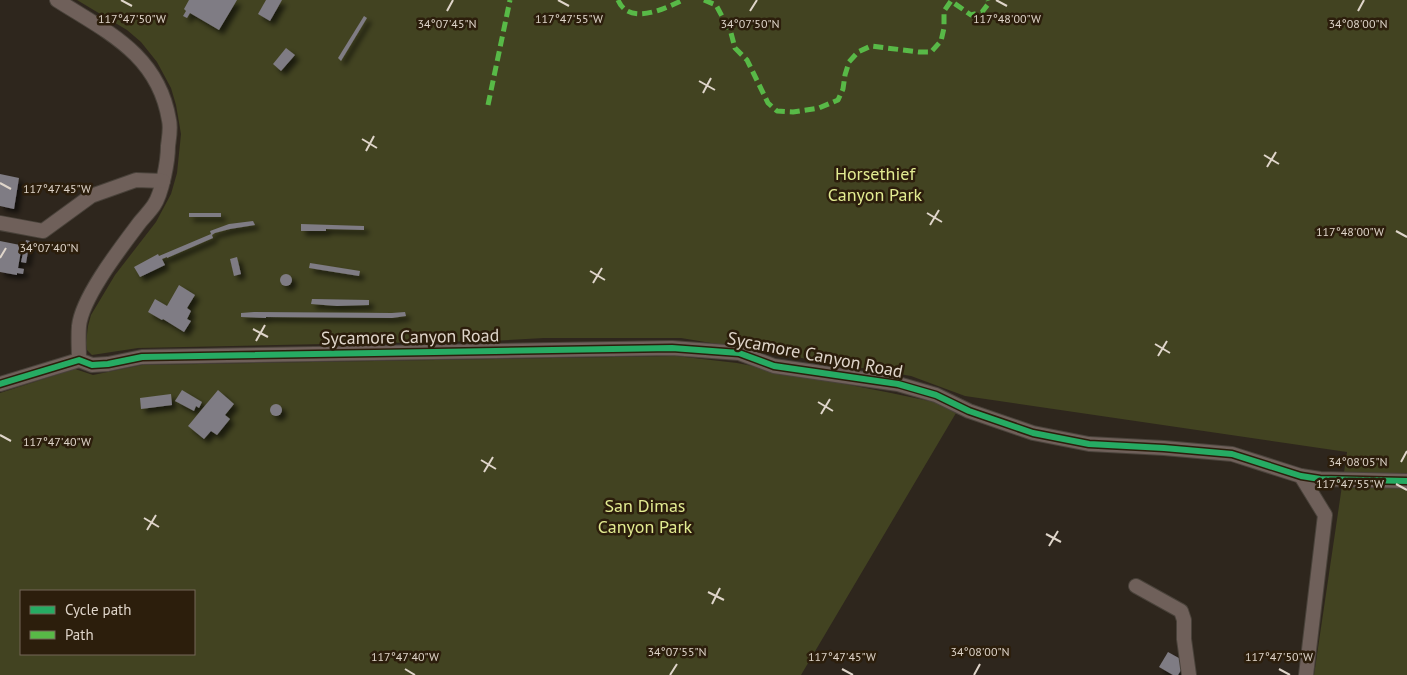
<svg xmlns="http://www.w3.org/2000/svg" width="1407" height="675" font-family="'PT Sans',sans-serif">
<defs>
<filter id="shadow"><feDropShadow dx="4.5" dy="4.5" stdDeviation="2.5" flood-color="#0009"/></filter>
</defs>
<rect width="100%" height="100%" fill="#2e261d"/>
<g fill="#424321" fill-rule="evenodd">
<polygon points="77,0 1407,0 1407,675 1314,675 1347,452 965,396 911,376 681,338 544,338 491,341 325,344 138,348 92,355 87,350 86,343 88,326 91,315 115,275 156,222 171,194 177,173 181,134 176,105 171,88 157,62 141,42 127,30"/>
<path d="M676,356L737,363L891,393L934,402L956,413L801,675H0V393L75,369L93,375L142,365ZM21,591H194V654H21Z"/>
</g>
<g fill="#7f7c84" filter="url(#shadow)">
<polygon points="189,0 237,0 219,30 190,13 187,18 183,16 186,11 184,9"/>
<polygon points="266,0 282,0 270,21 258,14"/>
<polygon points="364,16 367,18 341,61 338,58"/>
<polygon points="286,48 295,55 281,71 273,64"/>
<polygon points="0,174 19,178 14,209 0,206"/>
<rect x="189" y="213" width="32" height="4"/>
<polygon points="253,221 255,225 230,229 215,233 212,235 213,238 167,258 167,257 162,259 165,265 140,277 134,267 158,254 159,256 211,234 210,231 229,224"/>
<polygon points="301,224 364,226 364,230 326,229 326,231 301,231"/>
<polygon points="26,240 30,241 26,263 21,262"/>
<polygon points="0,241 20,245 19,251 21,251 18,268 24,269 23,274 17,273 17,275 0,272"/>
<polygon points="237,257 241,274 234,276 230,259"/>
<polygon points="310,263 360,271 359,276 309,268"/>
<circle cx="286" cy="280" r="6"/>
<polygon points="179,285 195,295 187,308 191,311 187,319 191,321 184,332 163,319 162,320 148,312 155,299 167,306"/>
<polygon points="312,299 369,300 369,305 337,306 311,304"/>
<polygon points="254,312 392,313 405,312 406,316 392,318 266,317 266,318 241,317 241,313"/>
<polygon points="182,390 202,402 199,408 196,406 194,411 175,401"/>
<polygon points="218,390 234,404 225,415 230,419 217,435 211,431 204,439 188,426"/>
<polygon points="171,394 172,405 141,409 140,398"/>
<circle cx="276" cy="410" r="6"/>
<polygon points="1168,652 1186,662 1178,675 1173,675 1159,667"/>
</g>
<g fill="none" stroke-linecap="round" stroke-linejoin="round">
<defs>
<g id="minor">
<path d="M57,0C107,32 158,54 169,120C171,128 169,138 168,146C168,161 162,193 154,205C150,211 145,216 140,222C122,246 82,297 79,326C78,337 79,349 79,360"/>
<polyline points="0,223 43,231 91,196 136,180 163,181"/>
<polyline points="0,384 79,360 92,365 108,364 142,357 672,348 739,353 774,366 898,384 936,395 969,411 1033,433 1089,444 1164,448 1232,454 1301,476 1320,479 1407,481"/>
<polyline points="1301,476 1325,515 1306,675"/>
<polyline points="1136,586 1181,611 1184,620 1184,639 1189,675"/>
</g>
</defs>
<use href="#minor" stroke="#49423a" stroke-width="16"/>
<use href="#minor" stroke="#6f605a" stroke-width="14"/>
<g stroke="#58b947" stroke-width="5" stroke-dasharray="10 5" stroke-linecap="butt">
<path d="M618,0C629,26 664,9 683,0"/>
<polyline points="704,0 716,5 731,33 735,48 747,60 768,103 777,111 793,112 819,108 838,100 843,89 845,75 849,62 858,52 871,46 919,52 931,52 941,41 944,28 944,11 951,1 971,15 982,12 989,3 988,0"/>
<polyline points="488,105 510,0"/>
</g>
<defs>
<polyline id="cycleway" points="0,384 79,360 92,365 108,364 142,357 672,348 739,353 774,366 898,384 936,395 969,411 1033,433 1089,444 1164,448 1232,454 1301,476 1320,479 1407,481"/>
</defs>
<use href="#cycleway" stroke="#2c1e0c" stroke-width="9"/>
<use href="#cycleway" stroke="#26ab63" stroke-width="6"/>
</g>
<path fill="none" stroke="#dfd5ca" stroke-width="2" d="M121,0L132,6M558,0L569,6M996,0L1007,6M447,11L453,0M750,11L757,0M1358,11L1364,0M699,81L715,90M703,93L711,78M362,139L377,148M366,151L374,136M1264,155L1279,164M1267,167L1276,152M0,183L11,189M927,213L942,222M930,225L939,210M1396,231L1407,237M0,258L6,248M590,271L605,280M593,283L602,268M253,329L268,337M256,341L265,325M1155,344L1170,353M1158,356L1167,341M818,402L833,411M821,414L830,399M0,435L11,441M481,460L496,469M1401,462L1407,451M484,472L493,457M1396,484L1407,490M144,518L159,527M147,530L156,515M1046,534L1061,542M1049,546L1058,531M708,592L724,600M712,604L720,588M405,669L415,675M842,669L853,675M1279,669L1290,675M670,675L677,664M974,675L980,664"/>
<g text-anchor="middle" stroke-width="5" stroke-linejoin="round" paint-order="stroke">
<g font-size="18" fill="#e2eb91" stroke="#2c1e0c">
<text x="875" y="180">Horsethief<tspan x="875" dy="21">Canyon Park</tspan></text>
<text x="645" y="512">San Dimas<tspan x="645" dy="21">Canyon Park</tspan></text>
</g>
<g font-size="18" fill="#dfd5ca" stroke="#2c1e0c">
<text transform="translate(410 337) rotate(-1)" y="6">Sycamore Canyon Road</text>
<text transform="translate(815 355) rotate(11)" y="6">Sycamore Canyon Road</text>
</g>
</g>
<g font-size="12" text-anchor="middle" fill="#dfd5ca" stroke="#2c1e0c" stroke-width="5" stroke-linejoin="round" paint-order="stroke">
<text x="1007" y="23">117°48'00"W</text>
<text x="569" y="23">117°47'55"W</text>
<text x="132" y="23">117°47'50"W</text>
<text x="447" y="28">34°07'45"N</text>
<text x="750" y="28">34°07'50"N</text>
<text x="1358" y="28">34°08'00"N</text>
<text x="57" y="193">117°47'45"W</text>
<text x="1350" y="236">117°48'00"W</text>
<text x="49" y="252">34°07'40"N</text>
<text x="57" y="446">117°47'40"W</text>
<text x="1358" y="466">34°08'05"N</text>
<text x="1350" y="488">117°47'55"W</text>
<text x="677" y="656">34°07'55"N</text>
<text x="980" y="656">34°08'00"N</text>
<text x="405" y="661">117°47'40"W</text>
<text x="842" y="661">117°47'45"W</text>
<text x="1279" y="661">117°47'50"W</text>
</g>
<rect x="20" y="590" width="175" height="65" fill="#2c1e0c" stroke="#746758"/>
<rect x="30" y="606" width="25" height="8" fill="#26ab63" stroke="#746758"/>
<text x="65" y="615" font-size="15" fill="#dfd5ca">Cycle path</text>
<rect x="30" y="631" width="25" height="8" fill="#58b947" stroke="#746758"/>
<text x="65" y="640" font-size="15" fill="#dfd5ca">Path</text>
</svg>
